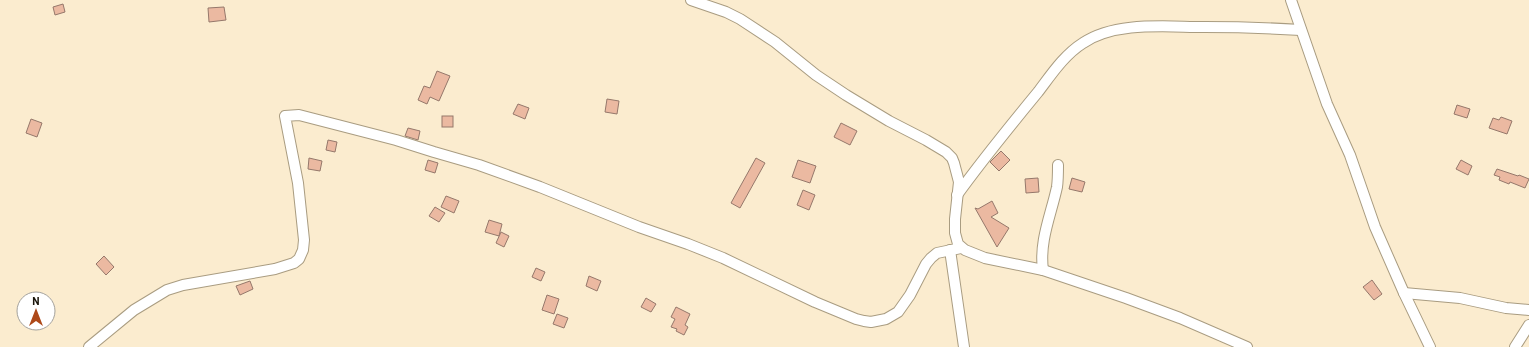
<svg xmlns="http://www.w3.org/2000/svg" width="1529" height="347" font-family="Barlow,sans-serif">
<rect width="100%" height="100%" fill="#fbeccf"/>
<g fill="#ebb9a1" stroke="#95786b">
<polygon points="63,4 65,12 55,15 53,7"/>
<polygon points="224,7 226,20 209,22 208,8"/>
<polygon points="437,71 450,76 439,101 430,97 427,104 418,100 424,86 430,88"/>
<polygon points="607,99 619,101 617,114 605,112"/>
<polygon points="518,104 529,108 525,119 513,114"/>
<polygon points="1457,105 1470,109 1467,118 1454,114"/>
<rect x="442" y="116" width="11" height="11"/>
<polygon points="1501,117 1512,121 1507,134 1489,128 1493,118 1499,120"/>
<polygon points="31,119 42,123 37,137 26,133"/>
<polygon points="841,123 857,131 850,145 834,137"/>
<polygon points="408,128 420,131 418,140 405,136"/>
<polygon points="328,140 337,142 335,152 326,150"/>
<polygon points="1001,151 1010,160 999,171 990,162"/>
<polygon points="309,158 322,161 320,171 308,169"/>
<polygon points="756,158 765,163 740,208 731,203"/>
<polygon points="428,160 438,163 435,173 425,170"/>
<polygon points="798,160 816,166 810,183 792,177"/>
<polygon points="1461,160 1472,166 1468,175 1456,169"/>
<polygon points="1497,169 1518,176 1519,175 1529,179 1525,188 1510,182 1509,184 1499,180 1500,177 1494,175"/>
<polygon points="1038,178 1039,192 1026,193 1025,179"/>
<polygon points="1072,178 1085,182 1082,192 1069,189"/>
<polygon points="803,190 815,195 809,210 797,205"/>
<polygon points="446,196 459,201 454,213 441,207"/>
<polygon points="992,201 998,213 991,217 1009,228 997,247 975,208 978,209"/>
<polygon points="435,207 445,213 439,222 429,216"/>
<polygon points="489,220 502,224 499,236 485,232"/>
<polygon points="501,232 509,236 504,247 496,243"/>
<polygon points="104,256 114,267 106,275 96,264"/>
<polygon points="536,268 545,272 541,281 532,277"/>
<polygon points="589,276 601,281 597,291 586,286"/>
<polygon points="1372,280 1382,294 1374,300 1363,287"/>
<polygon points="250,281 253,289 240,295 236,286"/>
<polygon points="547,295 559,299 554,314 542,310"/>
<polygon points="646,298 656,304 651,312 641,307"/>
<polygon points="676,307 690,314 685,325 688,327 684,335 676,331 677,329 671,327 675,319 671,317"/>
<polygon points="557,314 568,318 564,328 553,324"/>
</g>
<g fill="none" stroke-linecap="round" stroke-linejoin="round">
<defs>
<g id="street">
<polyline points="691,0 726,12 740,19 775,42 816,75 846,95 889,121 926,140 946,152 952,158 954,163 959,182 955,219 955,233 958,244 965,250 985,258 1043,270 1126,298 1180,318 1247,347"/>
<polyline points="1291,0 1327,104 1350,155 1375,227 1404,293 1430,347"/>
<path d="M957,195C983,159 1010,126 1038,92C1051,75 1064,55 1083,43C1116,21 1166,27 1204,27C1237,27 1269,28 1301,30"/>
<polyline points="950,250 964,347"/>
<path d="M1043,270C1039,241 1051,215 1057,187C1058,180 1058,172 1058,165"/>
<polyline points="1404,293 1460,298 1506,308 1529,310"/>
<polyline points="89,347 134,310 167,290 183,285 275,269 294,263 299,259 303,250 304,240 298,183 285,116 299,115 396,140 434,152 479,165 540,187 639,227 688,244 723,258 815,302 856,319 864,321 871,322 886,319 898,312 910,295 926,264 931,258 937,253 961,248"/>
<polyline points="1515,347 1529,325"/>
</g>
</defs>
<use href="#street" stroke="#a99c81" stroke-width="12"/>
<use href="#street" stroke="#fff" stroke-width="10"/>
</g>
<g transform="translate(36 311)"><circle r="19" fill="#ffffff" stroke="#a4a29d"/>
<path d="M0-3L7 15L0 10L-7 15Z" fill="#ae4919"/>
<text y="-6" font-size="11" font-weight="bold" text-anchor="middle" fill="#1b160b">N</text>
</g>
</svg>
